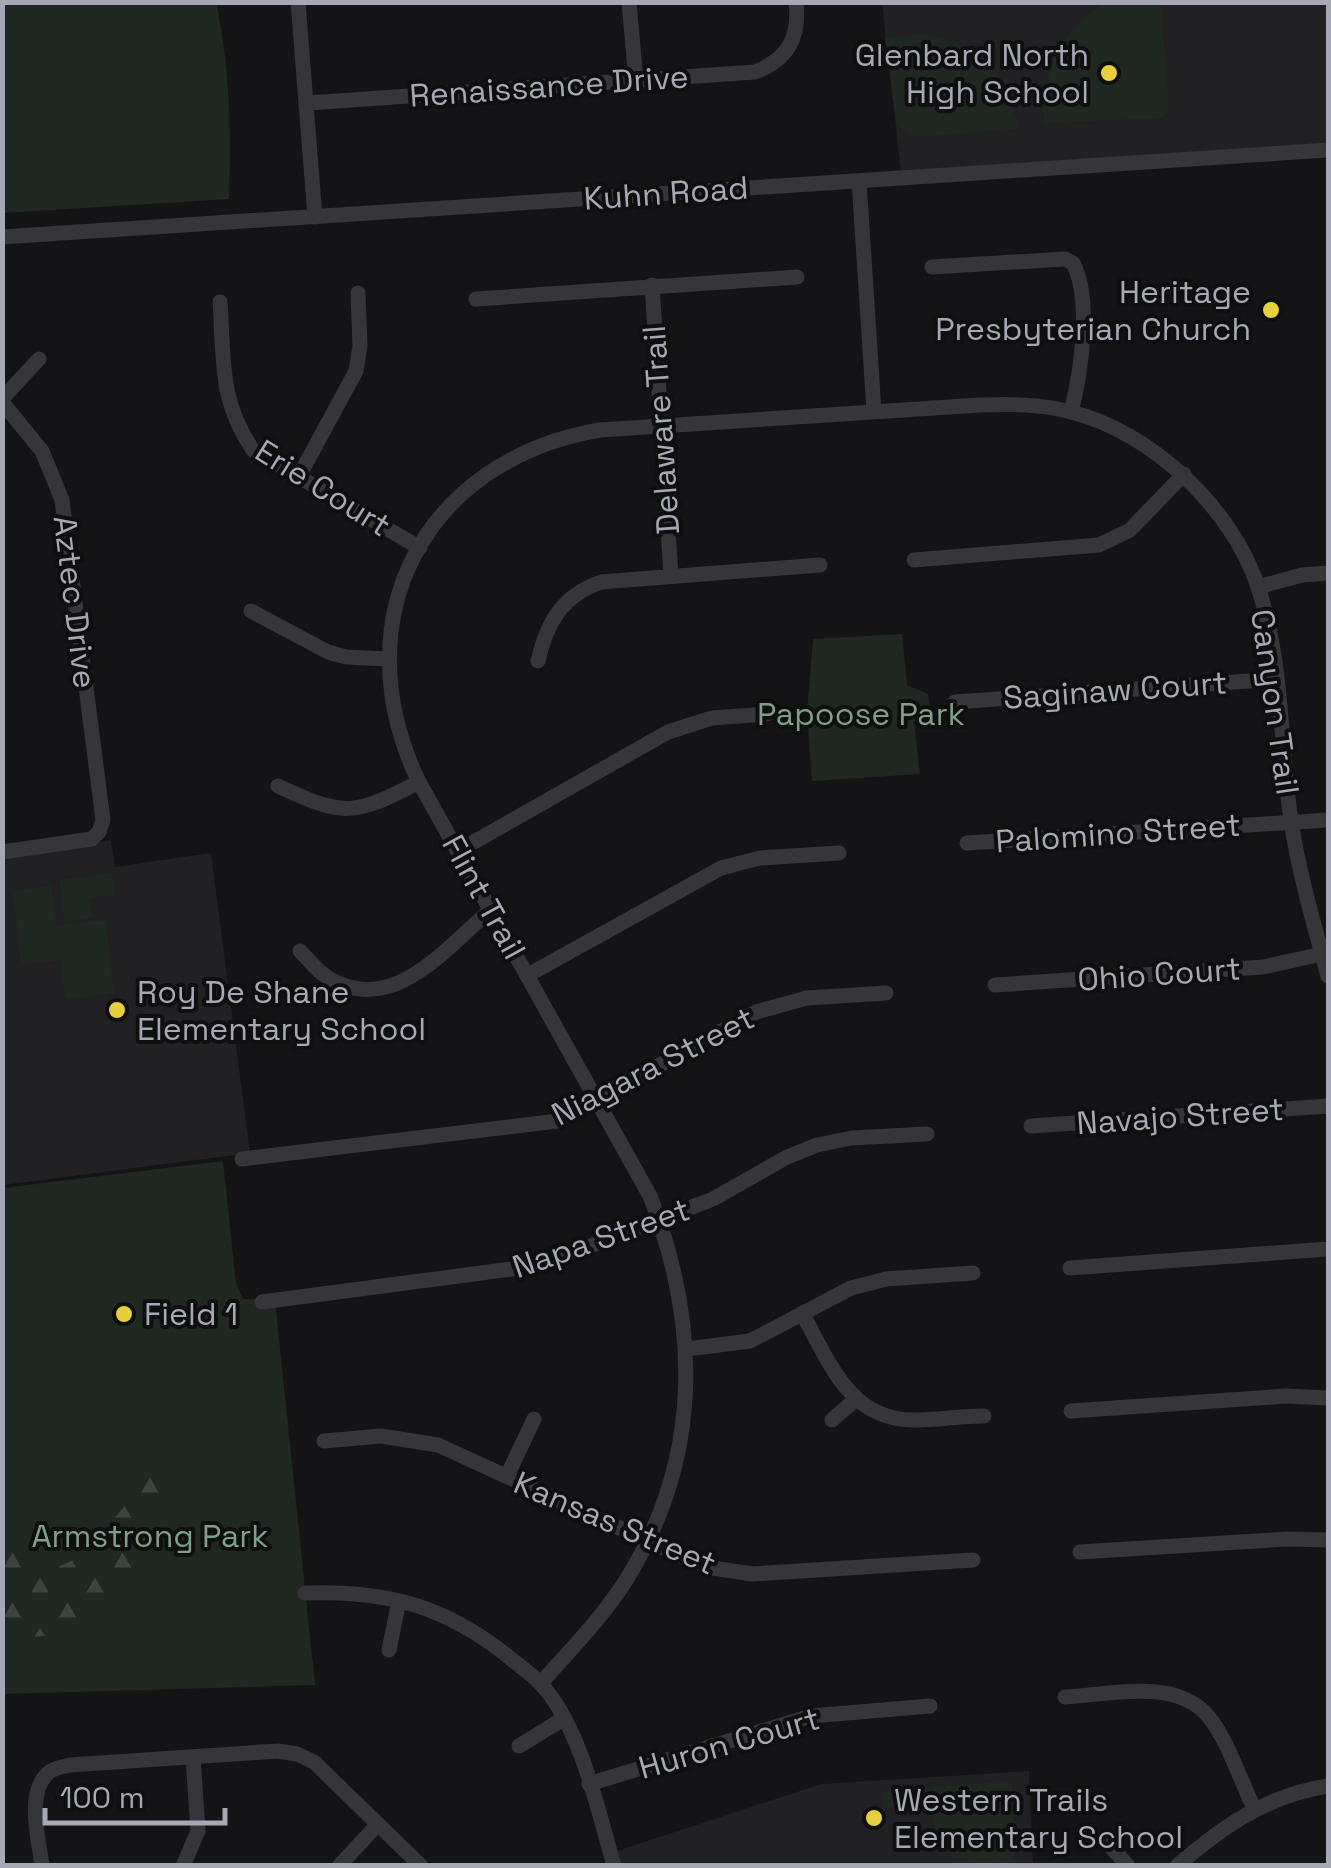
<svg xmlns="http://www.w3.org/2000/svg" width="1331" height="1868" font-family="'Space Grotesk',sans-serif">
<defs>
<pattern id="forest-firs" width="22" height="20" patternUnits="userSpaceOnUse" patternTransform="scale(2.5)"><rect width="22" height="20" fill="#202822"/><path d="M5 1l3.5 6h-7zM16 11l3.5 6h-7z" fill="#3d4440"/></pattern>
</defs>
<rect width="100%" height="100%" fill="#141416"/>
<g fill="#212022">
<polygon points="882,3 1328,3 1328,143 901,172"/>
<polygon points="111,840 115,867 211,853 250,1153 3,1185 2,855"/>
<polygon points="1029,1771 1033,1865 618,1866 614,1852 821,1784"/>
</g>
<g fill="#202822">
<path d="M3,2L216,3C230,65 231,135 229,199L3,213Z"/>
<path d="M1106,2L1161,3L1169,109L1162,118L1044,123C1041,72 1060,28 1106,2Z"/>
<path d="M921,34C983,43 1005,70 1019,129L912,137L897,125L885,38Z"/>
<polygon points="902,634 907,685 928,694 930,707 914,722 920,774 812,781 807,712 813,639"/>
<polygon points="112,873 115,895 90,898 92,918 64,922 59,880"/>
<polygon points="51,885 57,925 106,920 114,994 65,999 60,961 21,965 13,892"/>
<polygon points="223,1161 236,1283 243,1299 275,1300 315,1685 3,1694 3,1188"/>
<polygon points="1005,1781 1012,1786 1015,1860 979,1865 952,1857 936,1832 930,1803 883,1808 882,1792"/>
</g>
<path fill="url(#forest-firs)" d="M155,1473L174,1483C176,1500 172,1508 159,1519L161,1541L175,1543L152,1569L129,1586L106,1620L80,1632L3,1640V1537C69,1618 107,1513 155,1473Z"/>
<g fill="none" stroke-linecap="round" stroke-linejoin="round">
<g stroke="#35353a" stroke-width="15">
<polyline points="298,2 315,217"/>
<polyline points="629,2 636,81"/>
<path d="M308,103L755,72C788,59 800,38 796,2"/>
<polyline points="859,181 874,411"/>
<polyline points="2,237 1328,150"/>
<path d="M932,267L1065,259L1073,263C1092,299 1081,373 1071,412"/>
<polyline points="652,285 671,575"/>
<polyline points="476,299 797,277"/>
<path d="M220,302C224,360 219,401 253,450L420,548"/>
<polyline points="2,399 39,359"/>
<polyline points="2,402 42,451 62,500 103,820 99,832 92,839 2,852"/>
<polyline points="298,478 356,371 360,346 358,293"/>
<polyline points="914,560 1099,545 1130,530 1184,474"/>
<polyline points="1258,587 1302,575 1328,573"/>
<polyline points="251,611 328,652 346,657 388,659"/>
<path d="M538,661C547,622 562,596 601,582L820,565"/>
<polyline points="955,702 1275,679"/>
<path d="M278,786C344,817 354,816 419,782"/>
<polyline points="967,843 1328,820"/>
<polyline points="458,851 668,732 712,718 767,714"/>
<path d="M300,951C311,962 321,976 336,982C398,1012 448,945 491,910"/>
<polyline points="528,975 721,868 760,858 839,853"/>
<polyline points="995,985 1263,967 1322,954"/>
<polyline points="1031,1126 1328,1106"/>
<polyline points="242,1159 558,1121 756,1012 807,998 886,993"/>
<polyline points="1070,1268 1328,1249"/>
<polyline points="262,1302 541,1265 713,1199 787,1157 817,1145 852,1138 927,1134"/>
<path d="M802,1313C829,1361 849,1420 913,1420C937,1420 961,1416 984,1416"/>
<polyline points="687,1349 750,1341 851,1288 886,1279 973,1273"/>
<polyline points="1071,1411 1286,1396 1328,1398"/>
<polyline points="832,1420 855,1400"/>
<polyline points="324,1441 381,1436 438,1445 685,1558 713,1568 752,1574 973,1560"/>
<polyline points="507,1476 534,1419"/>
<polyline points="1080,1552 1287,1539 1328,1540"/>
<path d="M305,1593C387,1590 446,1606 510,1658C520,1666 531,1674 540,1683C580,1725 598,1810 614,1866"/>
<polyline points="389,1650 399,1601"/>
<path d="M541,1683C571,1649 604,1616 628,1577C702,1456 700,1325 650,1196L419,782C341,620 423,460 600,430L980,405C1010,404 1042,404 1071,412C1152,432 1232,508 1258,587C1283,661 1280,744 1291,821C1299,873 1314,925 1328,976"/>
<path d="M1065,1697C1109,1695 1175,1677 1208,1716C1227,1738 1241,1782 1254,1808"/>
<polyline points="519,1746 563,1719"/>
<polyline points="589,1784 811,1716 930,1706"/>
<polyline points="1102,1837 1128,1866"/>
<path d="M42,1866C39,1840 26,1795 47,1774C53,1768 62,1767 70,1765L278,1751L297,1754L314,1762L421,1866"/>
<polyline points="183,1866 198,1831 193,1757"/>
<polyline points="339,1866 378,1824"/>
<path d="M1177,1866C1223,1826 1268,1795 1328,1786"/>
</g>
</g>
<g fill="#e6d03b" stroke="#0f0f10" stroke-width="4">
<circle cx="1109" cy="73" r="10"/>
<circle cx="1271" cy="310" r="10"/>
<circle cx="117" cy="1010" r="10"/>
<circle cx="124" cy="1314" r="10"/>
<circle cx="874" cy="1818" r="10"/>
</g>
<g text-anchor="middle" stroke-width="8" stroke-linejoin="round" paint-order="stroke">
<g font-size="32" fill="#a6a8b5" stroke="#0f0f10" text-anchor="start">
<text x="1089" y="66" text-anchor="end">Glenbard North<tspan x="1089" dy="37">High School</tspan></text>
<text x="1251" y="303" text-anchor="end">Heritage<tspan x="1251" dy="37">Presbyterian Church</tspan></text>
<text x="137" y="1003">Roy De Shane<tspan x="137" dy="37">Elementary School</tspan></text>
<text x="144" y="1325">Field 1</text>
<text x="894" y="1811">Western Trails<tspan x="894" dy="37">Elementary School</tspan></text>
</g>
<g font-size="32" fill="#a6a8b5" stroke="#0f0f10">
<text transform="translate(549 86) rotate(-4)" y="11">Renaissance Drive</text>
<text transform="translate(666 193) rotate(-4)" y="11">Kuhn Road</text>
<text transform="translate(661 430) rotate(-94)" y="11">Delaware Trail</text>
<text transform="translate(323 488) rotate(32)" y="11">Erie Court</text>
<text transform="translate(75 602) rotate(83)" y="11">Aztec Drive</text>
<text transform="translate(1115 690) rotate(-4)" y="11">Saginaw Court</text>
<text transform="translate(1275 702) rotate(82)" y="11">Canyon Trail</text>
<text transform="translate(1118 833) rotate(-4)" y="11">Palomino Street</text>
<text transform="translate(484 897) rotate(61)" y="11">Flint Trail</text>
<text transform="translate(1159 974) rotate(-4)" y="11">Ohio Court</text>
<text transform="translate(653 1066) rotate(-27)" y="11">Niagara Street</text>
<text transform="translate(1180 1116) rotate(-4)" y="11">Navajo Street</text>
<text transform="translate(601 1238) rotate(-19)" y="11">Napa Street</text>
<text transform="translate(615 1523) rotate(23)" y="11">Kansas Street</text>
<text transform="translate(729 1743) rotate(-16)" y="11">Huron Court</text>
</g>
<g font-size="32" fill="#7f9f87" stroke="#0f0f10">
<text x="861" y="725">Papoose Park</text>
<text x="150" y="1547">Armstrong Park</text>
</g>
</g>
<rect width="1331" height="1868" fill="none" stroke="#a6a8b5" stroke-width="10"/>
<path d="M45 1808v15h180v-15" fill="none" stroke="#a6a8b5" stroke-width="5"/>
<text x="60" y="1808" font-size="30" fill="#a6a8b5" stroke="#0f0f10" stroke-width="8" paint-order="stroke">100 m</text>
</svg>
